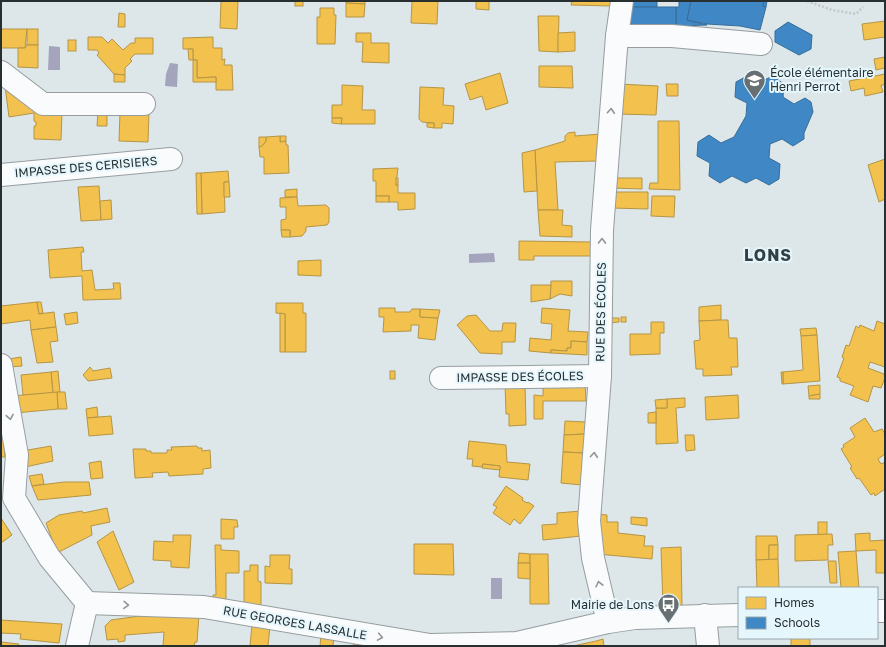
<svg xmlns="http://www.w3.org/2000/svg" width="886" height="647" font-family="'Golos Text',sans-serif">
<rect width="100%" height="100%" fill="#dde7ea"/>
<g fill="#a4a4bd">
<polygon points="49,46 60,47 60,70 48,70"/>
<polygon points="170,63 178,64 177,87 165,86 166,74"/>
<polygon points="494,253 495,262 469,263 469,254"/>
<rect x="491" y="578" width="11" height="21"/>
</g>
<g fill="#f2c14e" stroke="#b59545">
<polygon points="221,1 238,1 237,29 220,28"/>
<rect x="295" y="1" width="8" height="5"/>
<polygon points="346,1 365,1 365,4 346,3"/>
<polygon points="412,1 438,1 437,24 411,23"/>
<polygon points="476,1 489,1 489,10 476,9"/>
<polygon points="572,1 611,1 611,6 571,5"/>
<polygon points="346,3 365,4 364,17 346,17"/>
<polygon points="320,8 334,8 334,15 336,15 335,44 317,44 317,17 320,17"/>
<polygon points="119,13 125,14 125,27 118,27"/>
<polygon points="538,16 559,16 558,52 539,51"/>
<polygon points="885,21 885,37 864,40 862,24"/>
<polygon points="1,29 27,29 25,48 1,48"/>
<rect x="27" y="29" width="11" height="16"/>
<polygon points="575,32 575,51 558,52 558,33"/>
<polygon points="356,33 371,33 371,43 389,43 389,63 362,62 363,42 356,42"/>
<polygon points="88,37 102,37 108,43 112,39 123,50 131,43 135,43 135,38 153,38 153,54 135,54 130,59 132,61 125,68 125,75 114,74 97,55 99,53 97,50 88,50"/>
<polygon points="213,37 213,48 222,48 222,60 225,59 224,65 232,65 233,90 216,90 216,77 197,78 197,60 193,60 193,49 183,49 183,38"/>
<rect x="68" y="40" width="8" height="11"/>
<polygon points="27,45 38,45 38,68 18,67 18,48 25,48"/>
<polygon points="188,49 193,49 193,60 189,60"/>
<polygon points="885,57 885,68 876,70 874,59"/>
<polygon points="193,60 197,60 197,78 216,77 216,82 193,82"/>
<polygon points="539,66 572,66 573,88 539,87"/>
<polygon points="500,73 508,103 486,110 482,96 470,100 465,84"/>
<polygon points="114,74 125,75 125,82 114,82"/>
<polygon points="885,74 885,85 881,85 883,92 865,96 864,88 851,91 849,81"/>
<polygon points="619,84 658,86 656,115 617,114"/>
<polygon points="666,84 678,84 678,96 667,96"/>
<polygon points="342,85 363,86 362,110 375,110 375,124 341,124 342,118 332,118 332,105 342,105"/>
<polygon points="5,86 62,113 61,140 34,139 34,126 36,126 36,122 34,121 34,113 9,117"/>
<polygon points="420,87 444,88 443,105 454,106 453,124 442,123 442,128 434,128 434,123 422,122 419,119"/>
<polygon points="98,112 107,112 107,126 97,126"/>
<polygon points="120,112 149,113 148,142 119,141"/>
<polygon points="332,118 342,118 341,124 332,123"/>
<polygon points="658,121 679,121 680,190 649,189 650,183 658,183"/>
<polygon points="427,123 434,123 434,128 427,127"/>
<polygon points="575,132 575,136 601,134 597,161 555,162 558,210 538,210 535,150 565,141 565,136 568,133"/>
<polygon points="280,136 286,136 286,141 280,142"/>
<polygon points="280,136 280,142 286,141 286,145 288,145 289,173 264,174 264,157 260,157 259,147 262,146 266,141 266,137"/>
<polygon points="259,137 266,137 266,141 262,146 259,147"/>
<polygon points="535,150 537,191 524,192 522,153"/>
<polygon points="885,159 885,199 879,202 868,165"/>
<polygon points="398,168 396,185 398,185 398,193 415,193 415,209 398,210 398,202 389,202 389,196 376,196 376,181 373,181 373,169"/>
<polygon points="228,171 229,182 224,182 225,212 202,214 201,173"/>
<polygon points="196,173 201,173 202,214 197,214"/>
<rect x="396" y="178" width="2" height="7"/>
<polygon points="613,178 642,178 642,189 612,188"/>
<polygon points="224,182 229,182 230,197 224,197"/>
<polygon points="99,186 101,220 81,221 78,187"/>
<polygon points="297,189 297,197 285,197 285,190"/>
<polygon points="612,192 648,192 648,209 611,208"/>
<rect x="376" y="196" width="13" height="6"/>
<polygon points="652,196 675,196 674,217 651,216"/>
<polygon points="297,197 298,206 326,205 329,208 329,222 327,225 306,227 306,231 302,236 290,237 290,230 281,230 281,220 286,219 286,207 280,207 280,198"/>
<polygon points="111,200 112,219 101,220 100,201"/>
<polygon points="538,210 563,210 562,225 572,226 572,237 540,236"/>
<polygon points="281,230 290,230 290,237 282,237"/>
<polygon points="519,241 593,242 592,256 534,256 534,260 519,260"/>
<polygon points="83,247 84,252 81,252 82,271 92,270 95,290 114,289 113,283 120,283 121,299 83,300 82,276 50,278 48,250"/>
<polygon points="321,260 321,276 298,275 298,261"/>
<polygon points="551,281 572,281 572,296 560,294 550,299"/>
<polygon points="531,285 551,285 550,299 531,302"/>
<polygon points="37,302 39,314 54,312 56,327 31,330 30,320 1,324 1,306"/>
<polygon points="37,302 41,302 43,313 39,314"/>
<polygon points="276,303 303,303 303,313 306,313 306,352 285,352 285,314 276,313"/>
<polygon points="721,305 721,320 699,321 699,307"/>
<polygon points="379,308 395,308 395,312 410,312 412,309 420,309 420,317 438,318 435,340 418,338 419,325 411,325 411,331 383,332 384,317 379,317"/>
<polygon points="542,308 570,310 568,331 588,332 587,342 571,341 571,348 567,348 567,351 551,350 551,353 529,351 530,338 551,340 552,324 541,323"/>
<polygon points="420,309 440,310 438,318 420,317"/>
<polygon points="77,312 78,323 66,325 64,314"/>
<polygon points="280,313 285,314 285,352 280,352"/>
<polygon points="476,315 490,331 502,331 503,323 516,323 515,342 502,342 502,354 480,353 457,325 467,316"/>
<rect x="621" y="317" width="5" height="5"/>
<polygon points="610,318 619,318 619,322 610,323"/>
<polygon points="721,320 728,320 729,338 737,338 738,367 731,367 732,375 703,376 703,369 696,369 694,341 700,340 699,321"/>
<polygon points="877,321 885,324 885,367 870,362 868,368 884,374 885,378 881,388 873,386 868,402 850,395 854,386 840,381 840,378 837,377 844,358 842,357 846,345 849,346 856,326 859,328 860,325 874,331"/>
<polygon points="651,322 664,322 664,333 660,333 660,354 630,355 630,334 651,334"/>
<polygon points="56,327 58,341 50,342 53,362 37,363 31,330"/>
<polygon points="816,328 817,335 801,336 800,329"/>
<polygon points="817,335 820,381 783,384 783,372 803,370 801,336"/>
<polygon points="571,341 587,342 587,355 551,353 551,350 567,351 567,348 571,348"/>
<polygon points="21,357 22,366 10,367 9,359"/>
<polygon points="90,367 93,371 110,368 112,378 88,381 83,375"/>
<polygon points="58,371 60,392 53,393 51,372"/>
<rect x="390" y="371" width="5" height="8"/>
<polygon points="51,372 53,393 23,395 21,375"/>
<polygon points="781,372 783,372 783,384 782,384"/>
<polygon points="505,383 525,383 526,425 509,426 509,414 506,414"/>
<polygon points="543,383 585,383 586,401 543,401 543,419 534,419 534,395 543,396"/>
<polygon points="820,385 820,394 809,396 808,386"/>
<polygon points="57,392 65,392 67,409 58,409"/>
<polygon points="57,392 58,409 15,413 12,396"/>
<polygon points="820,394 820,399 809,399 809,396"/>
<polygon points="738,395 739,418 706,420 705,397"/>
<polygon points="685,398 685,407 676,408 678,443 656,444 656,408 667,408 667,399"/>
<polygon points="667,399 667,408 656,408 655,400"/>
<polygon points="97,407 98,417 87,418 86,409"/>
<polygon points="656,412 656,423 648,423 648,413"/>
<polygon points="111,416 113,434 89,436 87,418"/>
<polygon points="865,418 874,432 882,429 885,434 885,454 878,459 881,464 885,462 885,489 875,496 874,493 871,495 859,478 857,479 850,468 852,467 841,449 844,447 843,445 855,437 850,428"/>
<polygon points="565,421 586,422 585,434 564,435"/>
<polygon points="1,430 3,430 5,457 1,457"/>
<polygon points="585,434 584,453 563,452 564,435"/>
<polygon points="685,435 694,435 695,450 686,451"/>
<polygon points="469,441 506,445 507,462 530,464 528,480 499,477 500,466 483,464 482,467 472,466 473,459 467,459"/>
<polygon points="51,446 53,461 25,467 22,451"/>
<polygon points="197,446 198,448 202,448 202,451 210,450 211,468 203,469 203,474 169,476 168,472 152,473 153,477 135,478 133,449 146,449 146,451 151,451 151,453 167,453 167,450 172,450 171,447"/>
<polygon points="563,452 584,453 582,485 561,483"/>
<polygon points="101,461 103,478 91,479 89,463"/>
<polygon points="483,464 500,466 500,470 482,468"/>
<polygon points="42,474 44,484 32,486 29,476"/>
<polygon points="64,482 89,482 91,495 38,500 32,486"/>
<polygon points="506,486 523,498 522,500 527,503 528,502 534,506 520,524 514,519 510,525 493,513 497,507 493,505"/>
<polygon points="107,508 110,522 91,526 92,535 57,553 46,523 59,515 82,511 83,513"/>
<polygon points="581,511 581,536 543,540 542,525 557,524 557,513"/>
<polygon points="596,514 607,515 607,522 618,522 618,533 645,536 644,546 653,546 652,559 597,554"/>
<polygon points="631,517 647,518 647,526 631,524"/>
<polygon points="1,518 12,535 1,543"/>
<polygon points="221,519 237,520 238,527 234,527 234,539 221,539"/>
<rect x="818" y="522" width="9" height="13"/>
<polygon points="113,531 134,582 119,590 97,542"/>
<polygon points="870,533 870,541 885,540 885,573 876,573 876,550 856,551 855,534"/>
<polygon points="832,534 833,545 828,545 828,560 795,561 795,535"/>
<polygon points="173,535 191,535 189,568 171,567 171,561 153,560 154,541 173,542"/>
<polygon points="756,536 777,536 778,545 769,545 769,560 756,560"/>
<polygon points="414,544 453,544 454,575 414,574"/>
<polygon points="215,545 221,545 221,550 239,551 239,573 226,573 226,604 213,602 213,595 216,595"/>
<polygon points="769,545 778,545 778,559 769,560"/>
<polygon points="681,547 682,606 663,606 661,548"/>
<polygon points="856,551 859,588 841,588 838,552"/>
<polygon points="519,553 530,554 530,563 518,563"/>
<polygon points="530,554 548,554 549,604 530,604"/>
<polygon points="270,555 290,555 289,569 292,569 292,584 265,583 265,566 270,567"/>
<polygon points="778,559 779,588 757,588 756,560"/>
<polygon points="828,561 836,561 837,583 830,583"/>
<polygon points="518,563 530,563 530,579 518,578"/>
<polygon points="250,565 258,565 258,581 261,582 261,609 244,606 244,571 250,571"/>
<polygon points="154,614 199,615 197,642 195,642 194,646 163,646 164,632 125,635 125,641 118,642 118,639 107,640 105,626 111,620"/>
<polygon points="1,620 62,624 59,643 20,639 21,634 1,633"/>
<polygon points="252,624 270,626 268,646 250,646"/>
<polygon points="321,634 334,636 333,646 320,646"/>
<rect x="791" y="638" width="19" height="8"/>
<polygon points="603,639 604,646 573,646 596,641"/>
<polygon points="1,642 19,644 18,646 1,646"/>
<polygon points="354,643 368,644 368,646 353,646"/>
</g>
<g fill="#3f88c5" stroke="#386d99">
<polygon points="632,1 657,1 657,7 631,7"/>
<polygon points="679,1 691,1 687,20 707,25 676,26 676,7 679,7"/>
<polygon points="691,1 764,1 763,6 766,7 760,30 740,26 707,24 687,20"/>
<polygon points="764,1 767,1 766,7 763,6"/>
<polygon points="631,7 676,7 676,26 630,27"/>
<polygon points="788,22 812,35 811,49 799,55 775,42 775,31"/>
<polygon points="749,75 761,82 772,76 784,84 783,97 794,104 805,98 811,102 813,112 804,133 804,139 793,146 782,139 770,144 769,158 780,164 779,179 769,185 756,178 746,183 732,176 720,183 709,176 710,163 697,156 698,142 709,135 721,143 734,137 746,116 747,103 735,97 736,82"/>
</g>
<g fill="none" stroke-linecap="round" stroke-linejoin="round">
<defs>
<g id="minor">
<polyline points="617,36 672,36 761,44"/>
<polyline points="1,72 43,104 144,104"/>
<polyline points="1,175 171,159"/>
<polyline points="1,365 17,455 14,498 49,557 87,603"/>
<polyline points="441,378 600,376"/>
<polyline points="87,603 204,607 430,645 517,643 608,622 635,618 739,615"/>
<polyline points="877,611 885,611"/>
<polyline points="705,615 708,646"/>
<polyline points="608,622 593,558 589,521 600,376 602,230 617,36 622,1"/>
<polyline points="77,646 87,603"/>
</g>
</defs>
<use href="#minor" stroke="#969d9f" stroke-width="24"/>
<polyline stroke="#c3c7c7" stroke-width="2.5" stroke-dasharray="2 2" stroke-linecap="butt" points="807,1 832,10 856,14 863,7"/>
<use href="#minor" stroke="#fafbfc" stroke-width="22"/>
</g>
<defs><path id="oneway-chevron" d="M-2-3.5L2.5 0L-2 3.5" fill="none" stroke-width="1.6" stroke-linecap="round" stroke-linejoin="round"/></defs>
<g stroke="#919596">
<use href="#oneway-chevron" transform="translate(611 111) rotate(-86)"/>
<use href="#oneway-chevron" transform="translate(602 241) rotate(-89)"/>
<use href="#oneway-chevron" transform="translate(10 417) rotate(80)"/>
<use href="#oneway-chevron" transform="translate(594 455) rotate(-85)"/>
<use href="#oneway-chevron" transform="translate(599 584) rotate(-103)"/>
<use href="#oneway-chevron" transform="translate(126 605) rotate(2)"/>
<use href="#oneway-chevron" transform="translate(380 637) rotate(10)"/>
</g>
<defs>
<symbol id="school-pin" viewBox="-11 -11 22 30"><path d="M0 17L-7.5 6A9.5 9.5 0 1 1 7.5 6Z" fill="#676f72" stroke="#e5f7fd"/><path d="M0-5L7-2L0 1L-7-2ZM-4 1L0 2.5L4 1V4Q0 6-4 4Z" fill="#fff"/></symbol>
<symbol id="bus-pin" viewBox="-11 -11 22 30"><path d="M0 17L-7.5 6A9.5 9.5 0 1 1 7.5 6Z" fill="#676f72" stroke="#e5f7fd"/><path d="M-5-6H5V4H4V6H2V4H-2V6H-4V4H-5ZM-3.5-4V0h7V-4ZM-3.5 1.2v1.5H-2V1.2ZM2 1.2v1.5H3.5V1.2Z" fill="#fff"/></symbol>
</defs>
<g fill-rule="evenodd">
<use href="#school-pin" x="742" y="68" width="25" height="34"/>
<use href="#bus-pin" x="656" y="592" width="25" height="34"/>
</g>
<g text-anchor="middle" stroke-width="4" stroke-linejoin="round" paint-order="stroke">
<g font-size="12" fill="#282f31" stroke="#e5f7fd" text-anchor="start">
<text x="770" y="77">École élémentaire<tspan x="770" dy="14">Henri Perrot</tspan></text>
<text x="654" y="609" text-anchor="end">Mairie de Lons</text>
</g>
<g font-size="12" fill="#282f31" stroke="#e5f7fd">
<text transform="translate(86 167) rotate(-5)" y="4">IMPASSE DES CERISIERS</text>
<text transform="translate(601 312) rotate(-89)" y="4">RUE DES ÉCOLES</text>
<text transform="translate(520 377) rotate(-1)" y="4">IMPASSE DES ÉCOLES</text>
<text transform="translate(295 623) rotate(10)" y="4">RUE GEORGES LASSALLE</text>
</g>
<g font-size="16" font-weight="bold" letter-spacing="1" fill="#324045" stroke="#e5f7fd">
<text x="768" y="261">LONS</text>
</g>
</g>
<rect width="886" height="647" fill="none" stroke="#282f31" stroke-width="4"/>
<rect x="738" y="587" width="140" height="52" fill="#e5f7fd" stroke="#99a7ab"/>
<rect x="746" y="597" width="20" height="12" fill="#f2c14e" stroke="#99a7ab"/>
<text x="774" y="607" font-size="12" fill="#282f31">Homes</text>
<rect x="746" y="617" width="20" height="12" fill="#3f88c5" stroke="#99a7ab"/>
<text x="774" y="627" font-size="12" fill="#282f31">Schools</text>
</svg>
